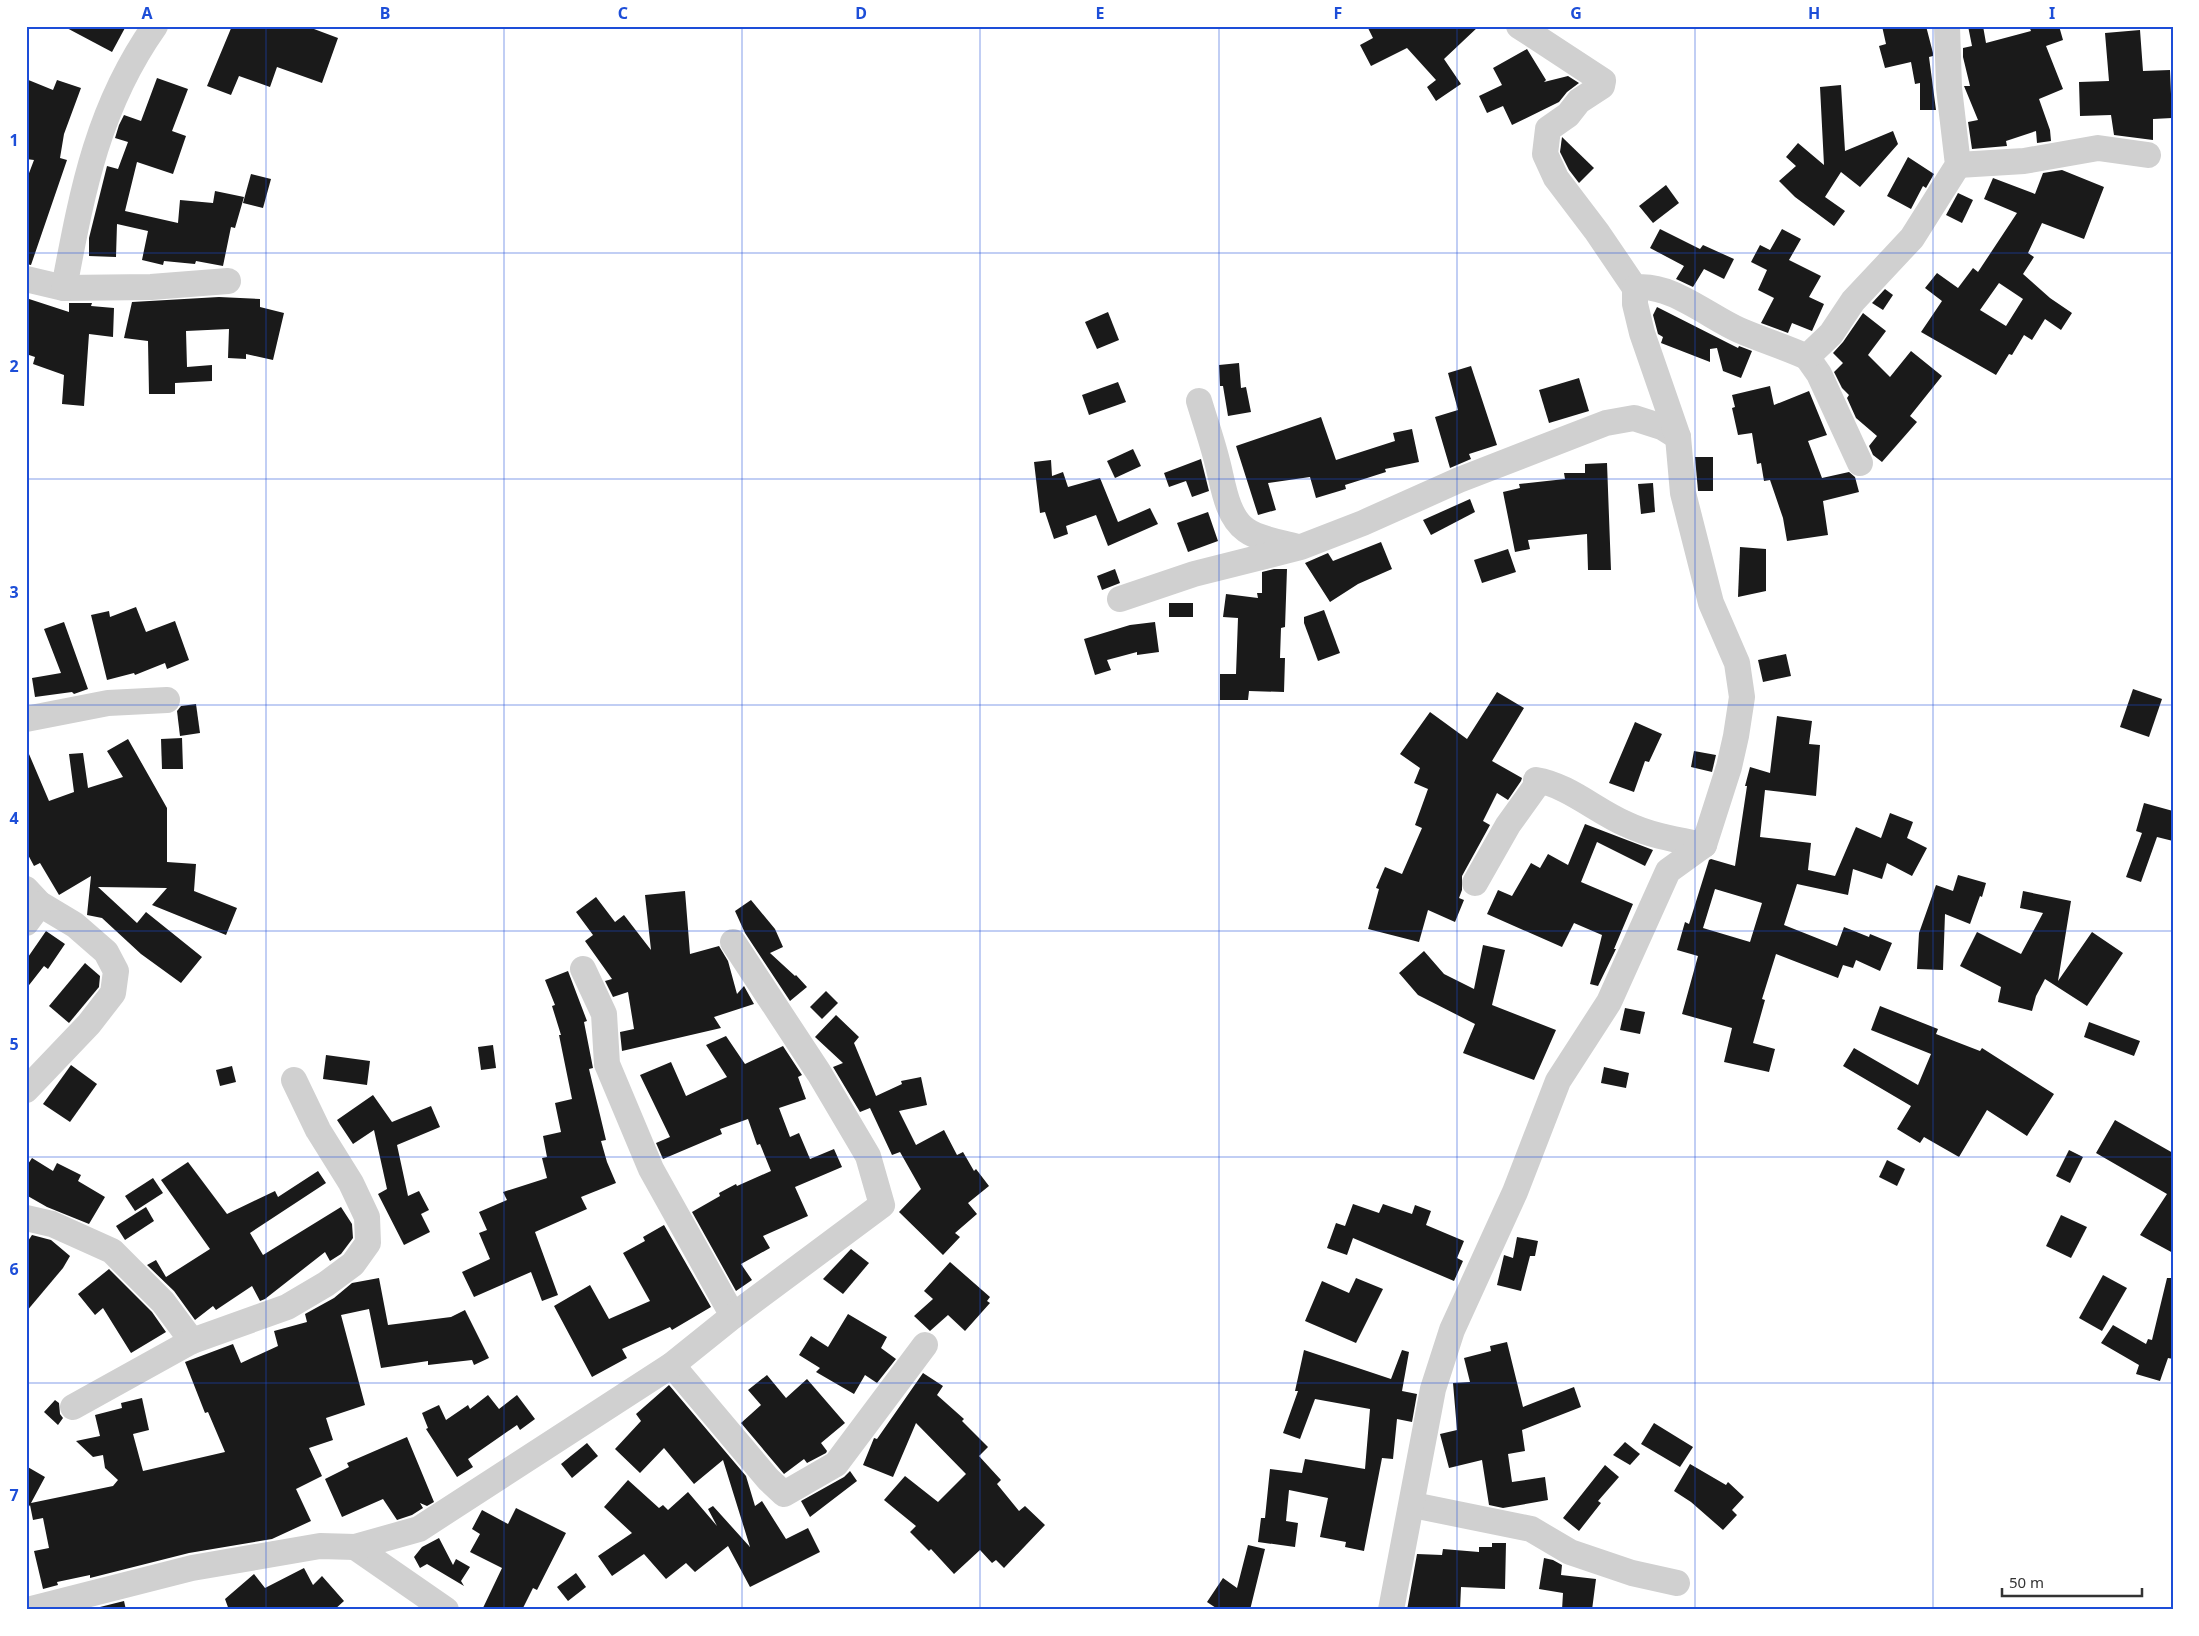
<svg xmlns="http://www.w3.org/2000/svg" width="2199" height="1636" font-family="'Noto Sans',sans-serif">
<rect width="100%" height="100%" fill="#fff"/>
<g fill="#1a1a1a" fill-rule="evenodd">
<polygon points="63,26 126,26 112,52"/>
<polygon points="232,26 306,26 338,38 322,83 277,67 270,87 239,76 231,95 207,86"/>
<polygon points="1367,26 1479,26 1444,59 1461,84 1436,101 1427,87 1436,80 1407,48 1371,66 1360,45 1373,38"/>
<polygon points="1882,26 1926,26 1933,53 1933,56 1929,57 1936,110 1920,110 1920,83 1915,84 1911,62 1885,68 1879,46 1886,44"/>
<polygon points="1968,26 1983,26 1986,43 2031,31 2029,26 2059,26 2063,40 2046,46 2063,89 2039,99 2050,130 2051,141 2037,143 2036,131 2006,141 2007,146 1972,149 1968,122 1978,120 1964,86 1970,86 1963,57 1963,48 1972,46"/>
<polygon points="2140,30 2143,71 2170,70 2172,118 2153,119 2153,140 2114,135 2111,115 2080,116 2079,82 2109,81 2105,33"/>
<polygon points="1527,49 1546,80 1544,82 1568,76 1579,83 1567,92 1559,102 1512,125 1503,106 1487,113 1479,96 1502,85 1493,68"/>
<polygon points="157,78 188,89 172,131 186,136 173,174 137,162 125,211 178,223 180,200 213,203 215,191 244,197 235,228 231,227 223,266 196,261 195,264 164,261 163,265 142,260 148,231 117,224 116,257 89,256 89,238 107,166 118,169 128,142 115,138 119,125 124,115 141,121"/>
<polygon points="26,79 53,90 57,80 81,88 64,134 60,158 67,160 31,265 26,264 26,181 34,160 26,159"/>
<polygon points="1841,85 1845,151 1893,131 1898,144 1860,187 1841,172 1825,197 1845,211 1834,226 1795,197 1779,181 1796,166 1786,157 1798,143 1824,165 1820,87"/>
<polygon points="1562,137 1594,168 1579,183 1569,170 1560,152"/>
<polygon points="1908,157 1934,174 1926,188 1923,186 1911,209 1887,196"/>
<path d="M2062,170L2104,187L2084,239L2042,223L2028,253L2034,257L2023,274L2050,298L2072,313L2061,330L2045,319L2032,340L2024,335L2012,355L2009,354L1996,375L1921,332L1942,301L1925,288L1937,273L1958,288L1973,268L1978,272L2017,213L1984,199L1993,178L2035,194L2043,173ZM1999,283L2023,299L2006,326L1980,310Z"/>
<polygon points="251,174 271,179 263,208 243,203"/>
<polygon points="1666,185 1679,203 1653,223 1639,206"/>
<polygon points="1958,193 1973,200 1962,223 1946,215"/>
<polygon points="1660,229 1700,249 1703,245 1734,259 1724,279 1704,269 1693,287 1676,279 1684,266 1650,248"/>
<polygon points="1782,229 1801,239 1789,260 1821,276 1809,297 1824,304 1812,331 1792,323 1788,333 1761,323 1774,298 1758,290 1767,270 1751,262 1760,245 1770,250"/>
<polygon points="1885,289 1893,295 1883,310 1872,303"/>
<polygon points="219,297 260,299 260,307 284,313 273,360 246,354 246,359 228,358 229,329 186,331 187,367 212,365 212,381 175,383 175,394 149,394 148,341 124,338 132,302"/>
<polygon points="26,298 69,312 69,303 92,303 91,306 114,308 113,337 89,334 84,406 62,404 64,375 33,364 35,357 26,354"/>
<polygon points="1657,307 1738,348 1739,346 1752,351 1741,378 1723,371 1717,348 1710,349 1710,362 1661,343 1663,337 1658,334 1653,315"/>
<polygon points="1108,312 1119,340 1097,349 1085,322"/>
<polygon points="1863,313 1886,331 1868,355 1890,377 1911,351 1942,376 1910,416 1917,422 1882,462 1873,455 1869,446 1877,436 1856,418 1847,398 1849,395 1842,388 1834,372 1843,363 1833,353 1843,342"/>
<polygon points="1239,363 1241,388 1246,387 1251,412 1228,416 1223,386 1220,386 1219,365"/>
<polygon points="1471,366 1497,445 1469,454 1471,459 1450,468 1435,417 1458,410 1448,373"/>
<polygon points="1579,378 1589,411 1549,423 1539,390"/>
<polygon points="1118,382 1126,402 1089,415 1082,395"/>
<polygon points="1770,386 1774,405 1809,391 1827,435 1808,441 1822,478 1849,472 1855,477 1859,492 1823,501 1828,535 1787,541 1783,518 1770,480 1764,481 1761,463 1757,464 1752,433 1738,435 1732,408 1735,407 1732,395"/>
<polygon points="1321,417 1336,460 1395,441 1393,433 1412,429 1419,462 1385,469 1386,472 1345,485 1346,489 1316,498 1310,477 1268,483 1276,510 1258,515 1236,446"/>
<polygon points="1133,449 1141,466 1115,478 1107,461"/>
<polygon points="1695,457 1713,457 1713,491 1698,491"/>
<polygon points="1201,459 1209,491 1192,497 1186,481 1169,487 1164,473"/>
<polygon points="1051,460 1052,476 1063,472 1068,487 1100,478 1118,522 1150,508 1158,524 1108,546 1096,515 1066,526 1068,534 1054,539 1045,512 1040,513 1034,462"/>
<polygon points="1607,463 1611,570 1588,570 1587,534 1528,540 1530,549 1515,552 1503,492 1520,488 1519,484 1565,479 1564,473 1585,473 1585,464"/>
<polygon points="1653,483 1655,512 1641,514 1638,484"/>
<polygon points="1470,499 1475,512 1431,535 1423,520"/>
<polygon points="1208,512 1218,541 1188,552 1177,523"/>
<polygon points="1381,542 1392,569 1358,584 1330,602 1305,563 1328,553 1333,561"/>
<polygon points="1740,547 1766,549 1766,591 1738,597"/>
<polygon points="1508,549 1516,572 1482,583 1474,560"/>
<polygon points="1115,569 1120,583 1102,590 1097,576"/>
<polygon points="1274,569 1287,569 1285,627 1281,628 1280,658 1285,658 1284,692 1249,691 1248,700 1220,700 1220,674 1236,674 1238,618 1223,617 1226,594 1258,598 1257,593 1262,593 1262,572"/>
<rect x="1169" y="603" width="24" height="14"/>
<polygon points="136,607 146,632 175,621 189,660 167,669 165,663 135,675 134,673 107,680 91,615 109,611 110,617"/>
<polygon points="1324,610 1340,653 1318,661 1304,623 1304,617"/>
<polygon points="64,622 88,689 74,694 72,692 35,697 32,678 61,673 44,629"/>
<polygon points="1155,622 1159,652 1137,655 1137,652 1107,660 1111,670 1095,675 1084,639 1130,625"/>
<polygon points="1786,654 1791,676 1763,682 1758,660"/>
<polygon points="2133,689 2162,699 2149,737 2120,727"/>
<polygon points="1497,692 1524,708 1492,761 1522,778 1521,781 1508,800 1497,793 1483,821 1490,825 1462,876 1462,890 1459,898 1464,900 1455,922 1428,910 1419,942 1368,929 1379,889 1376,888 1385,867 1402,874 1422,828 1415,825 1428,789 1414,783 1420,768 1400,754 1430,712 1467,739"/>
<polygon points="196,704 200,733 180,736 177,711 181,706"/>
<path d="M1777,716L1812,721L1809,744L1820,745L1816,796L1765,790L1760,837L1811,843L1808,870L1835,876L1856,827L1881,838L1890,813L1913,822L1907,838L1927,848L1912,876L1887,863L1882,879L1853,869L1848,895L1797,884L1784,925L1837,946L1844,927L1869,937L1870,934L1892,943L1880,971L1856,960L1853,968L1843,965L1838,978L1776,954L1762,999L1765,1000L1753,1043L1775,1049L1769,1072L1724,1062L1732,1028L1682,1014L1698,956L1677,950L1685,922L1689,924L1709,860L1711,859L1735,866L1747,786H1745L1750,767L1770,773ZM1715,889L1762,903L1750,942L1703,928Z"/>
<polygon points="1635,722 1662,734 1649,762 1645,761 1634,792 1609,783"/>
<polygon points="182,738 183,769 162,769 161,739"/>
<polygon points="128,739 167,808 167,862 196,864 194,891 237,908 226,935 152,905 167,888 98,887 137,923 146,912 202,957 181,983 141,954 102,918 87,915 91,876 59,895 40,863 34,866 26,851 26,747 49,801 74,792 69,754 83,753 88,788 123,777 107,751"/>
<polygon points="1694,751 1716,755 1712,772 1691,767"/>
<polygon points="2144,803 2173,811 2173,841 2157,837 2141,882 2126,877 2142,833 2136,831"/>
<polygon points="1585,824 1653,850 1645,866 1597,842 1581,882 1633,904 1614,949 1616,949 1598,986 1590,984 1602,935 1574,923 1562,947 1487,914 1498,890 1512,896 1531,863 1540,868 1548,854 1568,865"/>
<polygon points="1958,875 1986,883 1982,897 1980,896 1970,924 1945,914 1943,970 1917,969 1919,933 1936,885 1953,891"/>
<polygon points="685,891 690,954 719,946 728,961 737,994 744,986 754,1004 714,1017 721,1028 622,1051 620,1032 634,1029 628,992 613,997 605,981 612,979 585,941 593,935 576,912 596,897 615,922 624,915 651,950 645,895"/>
<polygon points="2023,891 2071,901 2058,981 2092,932 2123,953 2087,1006 2045,979 2036,996 2032,1011 1998,1002 2001,987 1960,966 1977,932 2021,954 2043,913 2020,908"/>
<polygon points="751,900 775,929 783,947 770,953 795,976 796,975 807,987 790,1001 745,933 735,911"/>
<polygon points="46,931 65,944 48,969 44,966 26,989 26,960"/>
<polygon points="1483,945 1505,950 1492,1005 1556,1030 1534,1080 1463,1053 1475,1024 1418,995 1399,973 1424,951 1444,974 1474,989"/>
<polygon points="85,963 100,976 99,987 69,1023 49,1006"/>
<polygon points="568,971 587,1021 584,1022 593,1068 589,1069 606,1140 601,1141 607,1162 616,1183 581,1197 587,1209 535,1232 558,1295 542,1301 531,1272 474,1297 462,1272 490,1259 479,1233 487,1230 479,1212 507,1200 503,1192 547,1178 542,1158 547,1157 543,1136 561,1132 555,1103 572,1099 559,1035 561,1035 552,1006 555,1005 545,980"/>
<polygon points="826,991 838,1003 822,1019 810,1007"/>
<polygon points="1880,1006 1938,1029 1936,1034 1980,1051 1982,1048 2054,1094 2027,1136 1987,1110 1959,1157 1924,1137 1920,1143 1897,1129 1911,1106 1843,1066 1854,1048 1918,1085 1931,1054 1871,1030"/>
<polygon points="1625,1008 1645,1012 1640,1034 1620,1030"/>
<polygon points="836,1015 859,1037 854,1043 876,1096 902,1084 901,1081 921,1077 927,1105 899,1111 916,1145 944,1130 957,1155 963,1152 974,1171 976,1169 989,1186 968,1203 977,1214 955,1233 960,1237 943,1255 899,1212 921,1189 900,1152 892,1155 870,1108 860,1112 833,1067 843,1063 815,1037"/>
<polygon points="2089,1022 2140,1041 2134,1056 2084,1037"/>
<polygon points="726,1036 745,1064 783,1046 802,1075 798,1077 806,1099 779,1108 790,1137 799,1133 810,1159 834,1149 842,1167 795,1187 808,1216 763,1236 770,1248 741,1264 752,1280 736,1291 692,1212 720,1196 719,1193 736,1184 737,1186 771,1171 760,1144 757,1145 748,1119 720,1129 722,1134 663,1159 656,1143 670,1137 640,1075 671,1062 686,1096 727,1077 706,1045"/>
<polygon points="493,1045 496,1068 481,1070 478,1047"/>
<polygon points="326,1055 370,1061 367,1085 323,1079"/>
<polygon points="71,1065 97,1084 70,1122 43,1104"/>
<polygon points="232,1066 236,1082 220,1086 216,1070"/>
<polygon points="1604,1067 1629,1073 1626,1088 1601,1083"/>
<polygon points="373,1095 392,1122 431,1106 440,1127 397,1145 408,1196 419,1191 429,1210 421,1214 430,1232 404,1245 378,1194 387,1189 374,1130 353,1144 337,1120"/>
<polygon points="2115,1120 2173,1153 2173,1253 2140,1235 2167,1194 2096,1153"/>
<polygon points="2069,1150 2083,1157 2070,1183 2056,1176"/>
<polygon points="32,1158 53,1171 57,1163 81,1175 78,1181 105,1197 89,1224 47,1207 26,1195 26,1167"/>
<polygon points="1887,1160 1905,1169 1897,1186 1879,1177"/>
<polygon points="188,1162 227,1214 275,1191 278,1197 318,1171 326,1183 250,1233 263,1255 341,1207 352,1224 353,1238 341,1254 330,1261 325,1252 265,1299 260,1301 252,1286 216,1310 213,1306 195,1320 174,1291 147,1265 156,1260 166,1277 210,1249 161,1180"/>
<polygon points="153,1178 163,1193 135,1211 125,1196"/>
<polygon points="1353,1204 1379,1213 1383,1204 1412,1214 1415,1205 1431,1211 1426,1225 1464,1241 1457,1258 1463,1261 1454,1281 1353,1238 1347,1255 1327,1248 1336,1223 1345,1226"/>
<polygon points="146,1207 154,1221 125,1240 116,1226"/>
<polygon points="2061,1215 2087,1227 2071,1258 2046,1246"/>
<polygon points="664,1225 711,1307 672,1330 670,1327 622,1349 627,1358 592,1377 554,1306 590,1285 609,1319 650,1301 623,1253 645,1241 643,1237"/>
<polygon points="32,1235 51,1240 70,1256 63,1268 26,1312 26,1244"/>
<polygon points="1517,1237 1538,1241 1535,1256 1530,1256 1521,1291 1497,1285 1504,1255 1513,1258"/>
<polygon points="851,1249 869,1263 843,1294 823,1279"/>
<polygon points="950,1262 990,1297 987,1301 990,1303 965,1331 948,1315 930,1331 914,1316 933,1299 924,1291"/>
<polygon points="109,1269 152,1312 166,1332 131,1353 103,1308 95,1315 78,1294"/>
<polygon points="2103,1275 2127,1288 2102,1331 2079,1318"/>
<polygon points="379,1278 388,1325 451,1317 465,1310 489,1358 474,1365 472,1360 428,1365 428,1361 381,1368 369,1309 341,1315 365,1405 326,1418 333,1440 309,1448 322,1476 296,1489 311,1521 272,1539 189,1553 90,1578 90,1575 57,1582 58,1585 43,1589 34,1551 49,1548 43,1518 33,1520 30,1505 26,1511 26,1466 45,1477 31,1503 113,1486 118,1480 105,1468 103,1455 93,1457 76,1441 100,1436 95,1415 122,1408 121,1403 142,1398 149,1430 133,1434 143,1471 225,1452 208,1412 205,1413 185,1362 233,1344 241,1363 278,1346 274,1331 307,1322 305,1314 334,1298 352,1283"/>
<polygon points="1356,1278 1383,1289 1356,1343 1305,1321 1322,1281 1349,1293"/>
<polygon points="2167,1278 2173,1278 2173,1359 2168,1358 2160,1381 2136,1374 2139,1365 2101,1343 2113,1325 2146,1344 2148,1339 2152,1340"/>
<polygon points="848,1314 887,1337 881,1348 896,1359 877,1383 865,1375 854,1394 816,1372 820,1368 799,1355 811,1336 828,1347"/>
<polygon points="1507,1342 1523,1407 1574,1387 1581,1407 1522,1430 1525,1451 1508,1454 1512,1482 1545,1477 1548,1500 1503,1508 1489,1505 1482,1460 1449,1468 1440,1434 1457,1430 1453,1383 1470,1382 1464,1358 1491,1351 1490,1346"/>
<polygon points="1304,1350 1391,1379 1402,1350 1409,1352 1402,1391 1417,1394 1412,1422 1397,1419 1393,1459 1382,1458 1364,1551 1345,1547 1346,1542 1320,1537 1328,1498 1289,1490 1286,1521 1298,1523 1295,1547 1258,1542 1261,1518 1265,1518 1270,1469 1302,1473 1305,1459 1365,1469 1370,1409 1315,1399 1300,1439 1283,1433 1298,1391 1295,1391"/>
<polygon points="923,1373 943,1386 937,1395 964,1419 962,1421 988,1447 979,1456 1001,1480 997,1484 1019,1511 1025,1506 1045,1525 1004,1568 996,1560 992,1563 980,1550 954,1574 931,1549 929,1551 910,1532 916,1526 884,1500 905,1476 938,1502 966,1474 916,1423 893,1477 863,1465 874,1438 877,1439"/>
<polygon points="767,1375 786,1398 807,1379 845,1423 821,1443 827,1451 826,1453 807,1463 804,1459 784,1474 741,1423 761,1405 748,1390"/>
<polygon points="669,1385 746,1476 755,1506 762,1501 786,1539 808,1528 820,1552 750,1587 728,1546 695,1572 686,1563 666,1579 644,1554 612,1576 598,1556 632,1533 604,1507 628,1480 659,1508 663,1505 668,1510 688,1492 717,1526 708,1509 713,1506 750,1547 723,1460 694,1484 664,1448 640,1473 615,1449 641,1421 636,1414"/>
<polygon points="488,1395 499,1409 517,1395 535,1419 520,1430 517,1425 468,1459 473,1467 457,1477 426,1429 428,1428 422,1413 439,1405 446,1420 468,1405 470,1409"/>
<polygon points="55,1400 59,1403 60,1414 63,1418 58,1425 44,1412"/>
<polygon points="1654,1423 1693,1447 1680,1467 1641,1444"/>
<polygon points="407,1437 434,1502 427,1506 420,1503 423,1508 412,1515 397,1520 383,1499 342,1517 325,1479 349,1467 347,1463"/>
<polygon points="1625,1442 1640,1454 1630,1465 1613,1455"/>
<polygon points="587,1443 598,1456 572,1478 561,1464"/>
<polygon points="1690,1464 1726,1485 1728,1482 1744,1497 1732,1510 1737,1515 1723,1530 1691,1502 1674,1491"/>
<polygon points="1605,1465 1619,1477 1598,1501 1601,1503 1579,1531 1563,1518"/>
<polygon points="850,1471 857,1481 810,1517 801,1501 844,1477"/>
<polygon points="516,1508 566,1533 537,1590 533,1588 522,1610 482,1610 502,1568 470,1552 480,1534 472,1529 482,1510 508,1524"/>
<polygon points="439,1538 453,1565 456,1559 470,1567 461,1581 464,1586 427,1564 420,1568 414,1557 422,1547"/>
<polygon points="1492,1543 1506,1543 1505,1589 1461,1587 1460,1610 1407,1610 1417,1554 1442,1555 1443,1549 1479,1552 1479,1547 1492,1547"/>
<polygon points="1248,1545 1265,1549 1250,1610 1219,1610 1207,1602 1223,1578 1237,1588"/>
<polygon points="1544,1558 1553,1560 1562,1565 1561,1575 1596,1579 1592,1610 1562,1610 1563,1593 1539,1589"/>
<polygon points="304,1568 313,1585 322,1576 344,1601 334,1610 229,1610 225,1599 254,1574 265,1588"/>
<polygon points="576,1573 586,1587 568,1601 557,1587"/>
<polygon points="124,1601 126,1610 92,1610 92,1609"/>
</g>
<g fill="none" stroke-linecap="round" stroke-linejoin="round">
<g stroke="#d0d0d0" stroke-width="26">
<polyline points="1519,26 1603,81 1602,86 1579,101 1568,115 1548,129 1545,154 1556,178 1597,232 1635,288"/>
<polyline points="1958,165 2024,161 2098,148 2148,155"/>
<polyline points="26,279 64,288 151,287 228,281"/>
<path d="M64,288C82,193 97,108 155,26"/>
<polyline points="1807,357 1819,374 1860,463"/>
<path d="M1199,401C1205,421 1212,441 1217,461C1223,483 1226,516 1246,530C1260,540 1281,542 1298,547"/>
<polyline points="1120,599 1194,574 1301,547 1363,523 1459,480 1606,423 1634,418 1662,427 1678,437"/>
<polyline points="26,719 108,703 167,700"/>
<path d="M1475,883L1508,825L1536,786V780C1568,785 1596,811 1626,824C1651,836 1678,840 1704,845"/>
<polyline points="26,889 40,904 75,925 106,952 116,971 113,993 89,1024 26,1090"/>
<polyline points="26,923 40,904"/>
<polyline points="583,969 604,1014 607,1064 651,1169 733,1316"/>
<polyline points="26,1218 52,1224 112,1251 163,1302 192,1341"/>
<polyline points="672,1365 768,1479 784,1494 836,1464 925,1345"/>
<polyline points="73,1407 192,1341 287,1307 326,1284 353,1264 368,1243 367,1217 351,1183 318,1130 294,1080"/>
<polyline points="1413,1505 1531,1529 1570,1552 1632,1573 1677,1583"/>
<polyline points="355,1547 446,1610"/>
<polyline points="27,1610 192,1568 320,1546 355,1547 419,1529 672,1365 733,1316 882,1205 868,1156 819,1073 733,942"/>
<path d="M1391,1610L1433,1389L1452,1330L1515,1192L1558,1081L1609,1002L1668,871L1704,845L1729,767L1736,736L1742,697L1737,663L1711,603L1683,493L1678,437L1642,333L1635,304V288C1669,282 1709,317 1739,330C1762,340 1785,347 1807,357L1831,334L1853,301L1912,238L1958,165L1949,88L1947,26"/>
</g>
</g>
<path fill="none" stroke="#1d4ed8" stroke-width="1" stroke-opacity="0.55" d="M266,26V1610M504,26V1610M742,26V1610M980,26V1610M1219,26V1610M1457,26V1610M1695,26V1610M1933,26V1610M26,253H2173M26,479H2173M26,705H2173M26,931H2173M26,1157H2173M26,1383H2173"/>
<rect width="2199" height="1636" fill="none" stroke="#ffffff" stroke-width="55"/>
<path d="M2002 1588v8h140v-8" fill="none" stroke="#333333" stroke-width="2.5"/>
<text x="2009" y="1588" font-size="15" fill="#333333" stroke="#ffffff" stroke-width="4" paint-order="stroke">50 m</text>
<rect x="28" y="28" width="2144" height="1580" fill="none" stroke="#1d4ed8" stroke-width="2"/>
<g font-size="16" text-anchor="middle" font-weight="bold" fill="#1d4ed8">
<text x="147" y="19">A</text>
<text x="385" y="19">B</text>
<text x="623" y="19">C</text>
<text x="861" y="19">D</text>
<text x="1100" y="19">E</text>
<text x="1338" y="19">F</text>
<text x="1576" y="19">G</text>
<text x="1814" y="19">H</text>
<text x="2052" y="19">I</text>
<text x="14" y="146">1</text>
<text x="14" y="372">2</text>
<text x="14" y="598">3</text>
<text x="14" y="824">4</text>
<text x="14" y="1050">5</text>
<text x="14" y="1275">6</text>
<text x="14" y="1501">7</text>
</g>
</svg>
